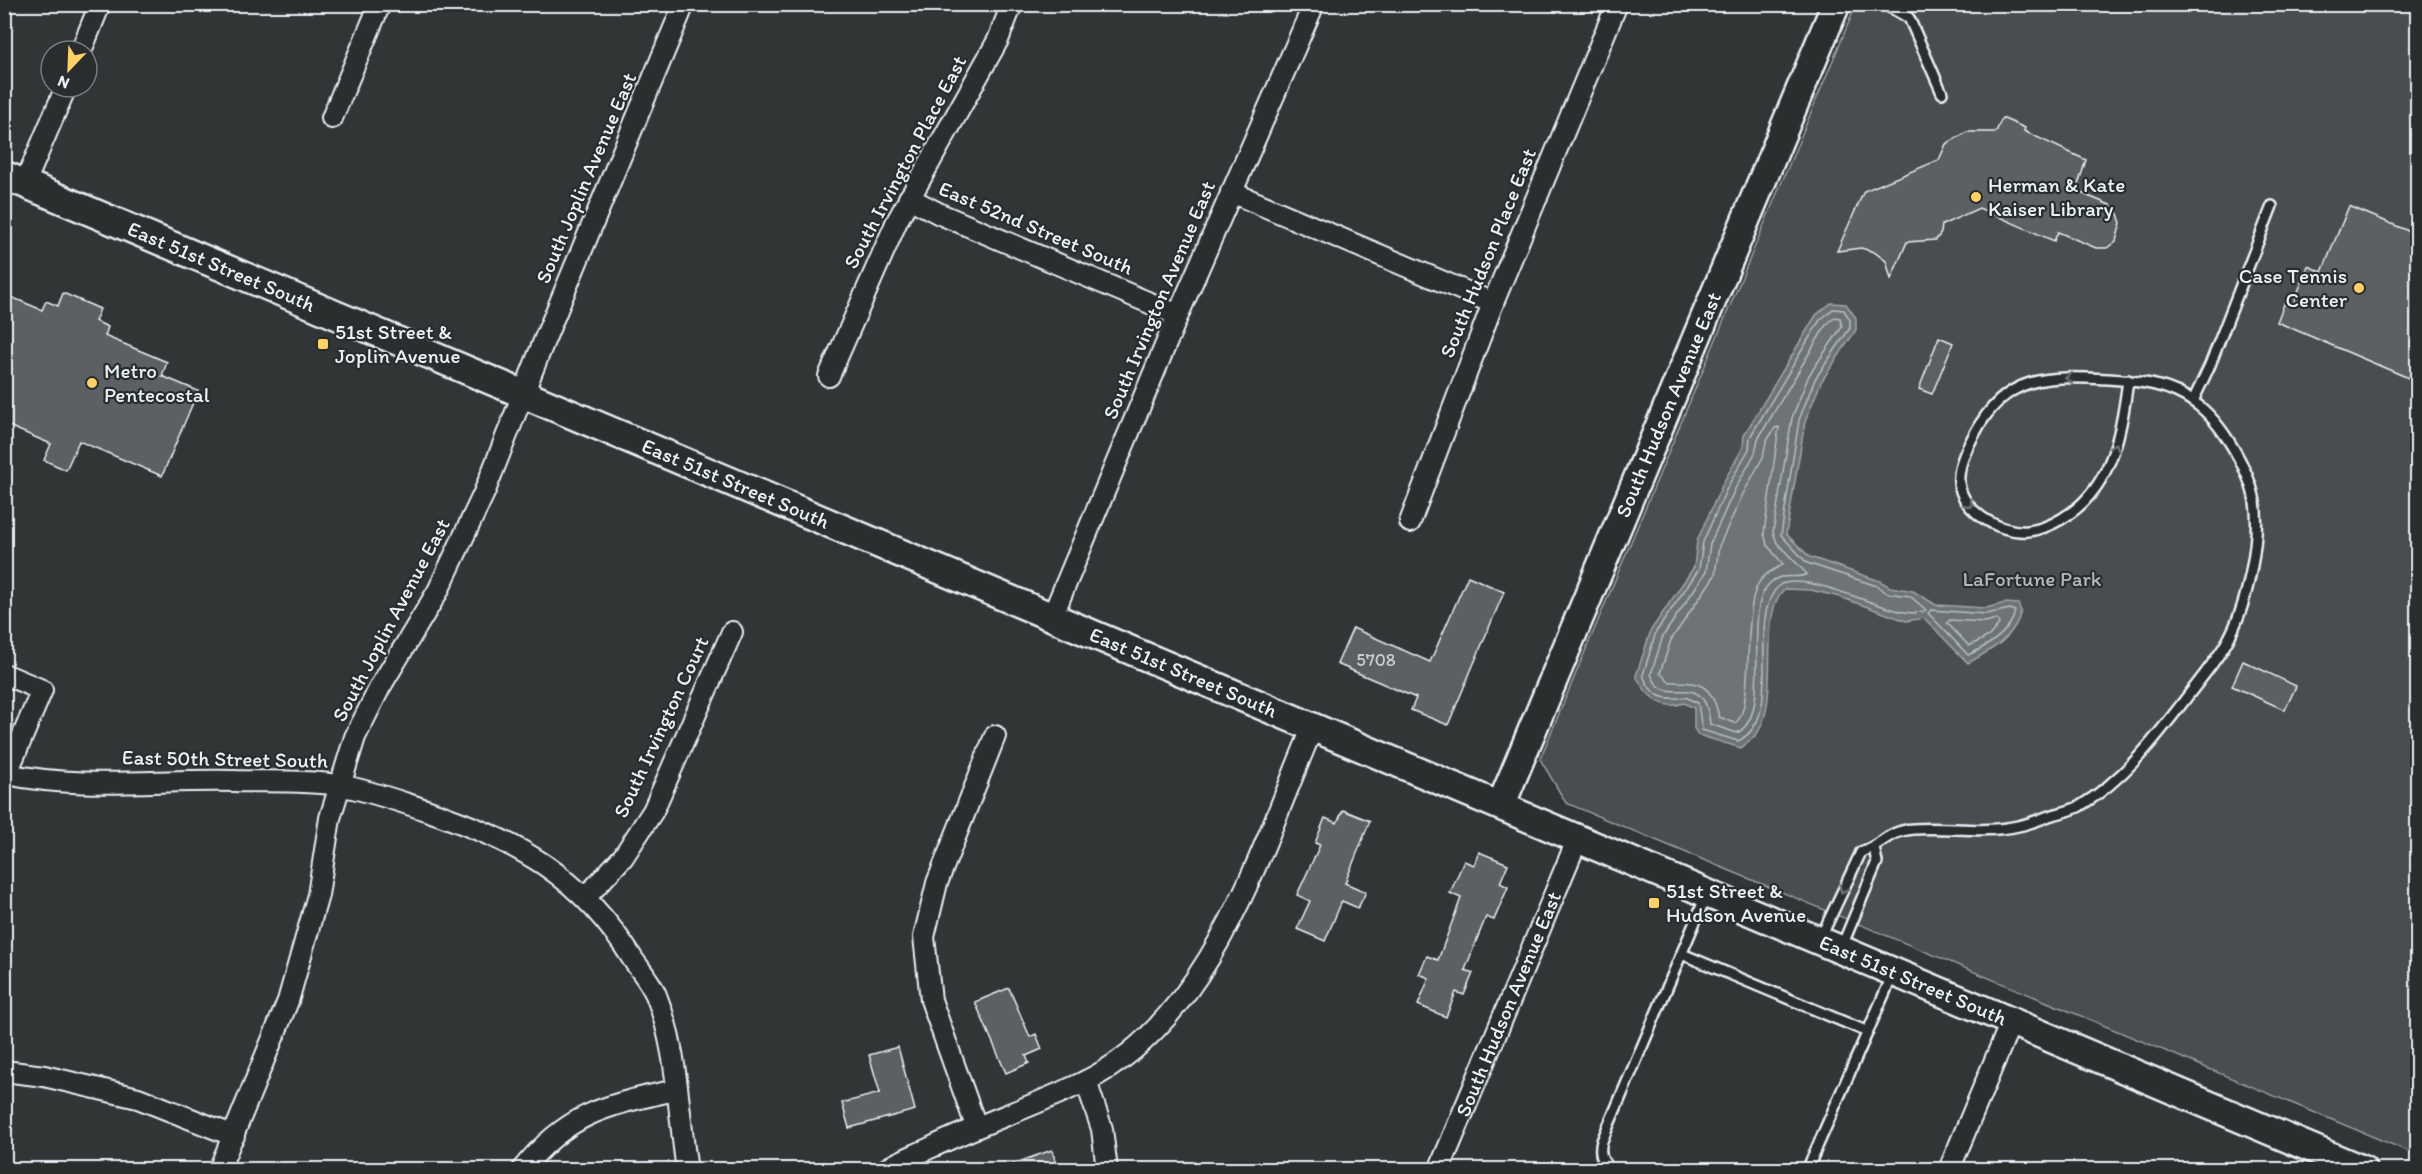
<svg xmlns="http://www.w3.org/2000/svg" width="2422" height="1174" font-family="Itim,sans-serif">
<rect width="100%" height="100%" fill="#323536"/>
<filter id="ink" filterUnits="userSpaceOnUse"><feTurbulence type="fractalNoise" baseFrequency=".0167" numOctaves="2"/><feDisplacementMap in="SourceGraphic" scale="12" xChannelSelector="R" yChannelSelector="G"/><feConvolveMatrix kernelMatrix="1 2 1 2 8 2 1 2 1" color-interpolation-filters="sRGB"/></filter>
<g filter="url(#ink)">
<polygon fill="#494d4f" stroke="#989fa4" stroke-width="1.5" points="1856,5 2417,5 2417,1155 1566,803 1540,759"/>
<path fill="#6e7376" stroke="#9fa5aa" stroke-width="1.5" d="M1831,303L1846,304L1856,318V330L1821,382L1805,422L1786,534L1810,557L1880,581L1890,587L1913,591L1936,605L1986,608L2005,603L2018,604L2021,611C2015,638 1991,650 1968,663L1924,618L1906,621L1840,597L1811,590L1785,589C1757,611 1781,697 1758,732C1754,738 1747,743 1741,748L1698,735L1694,728V708L1684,703C1661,711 1647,696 1636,676L1651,630L1694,567L1697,541L1723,483L1743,447L1744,435L1816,315Z"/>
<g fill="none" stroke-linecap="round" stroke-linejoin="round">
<g stroke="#b7bfc4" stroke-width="1.5">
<path d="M1833,309L1844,310L1850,320V328L1815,379L1799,420L1781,535L1807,563L1877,586L1887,593L1910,596L1926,610C1902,626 1820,571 1781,584C1742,616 1789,716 1738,741L1702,730L1698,703L1685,697C1664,701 1651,697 1643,675L1656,632L1699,569L1703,542L1728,486L1749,449L1750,437L1820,320Z"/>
<path d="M1835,317L1840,318L1842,327L1809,375L1792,418L1773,532L1777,543L1807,574C1795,581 1783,570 1769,584C1741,612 1775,714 1737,733L1710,724C1704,663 1665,713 1651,674L1663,636L1706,572L1710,544L1735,489L1755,453L1758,439L1826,325Z"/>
<path d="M1779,427L1764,533L1767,545L1783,564C1775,570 1764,573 1758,584C1742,612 1755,711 1735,723L1719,717C1712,685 1701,681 1670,682L1660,673L1671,640L1715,575L1719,546L1743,494L1763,457L1766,442L1775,428Z"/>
<path d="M2010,609L2015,611C2011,633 1986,647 1968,655L1928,613L1931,610L1986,614Z"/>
<polygon points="1997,619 1999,624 1989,636 1969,646 1947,623 1950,620 1985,622"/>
</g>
</g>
<g fill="#5c6063" stroke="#e8f1f8" stroke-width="1.5">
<polygon points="2002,118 2025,128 2024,131 2086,160 2076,191 2110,205 2118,214 2121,223 2116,241 2107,248 2096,248 2058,232 2054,241 1979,208 1942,225 1941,233 1936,240 1907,242 1891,279 1886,261 1874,252 1861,248 1837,251 1864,191 1939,160 1946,144 1967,132 1996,132"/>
<polygon points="2349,206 2418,235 2418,382 2277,322 2284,304 2292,307 2308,266 2322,272"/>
<polygon points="63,293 100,309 95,321 108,327 105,336 167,362 162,376 198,391 162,476 79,441 66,470 44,460 51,444 4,424 4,313 11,297 42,310 46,301 58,306"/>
<polygon points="1939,337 1953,343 1932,394 1919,389"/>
<polygon points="1468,576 1504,592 1448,725 1411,710 1416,698 1337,664 1353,628 1430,662"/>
<polygon points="2243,661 2296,686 2285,710 2232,686"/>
<polygon points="1343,810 1370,821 1345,883 1366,892 1358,908 1342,901 1325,941 1297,929 1310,901 1297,895 1320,845 1315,843 1325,818 1337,823"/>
<polygon points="1479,852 1508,864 1500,883 1508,887 1494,920 1486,917 1475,944 1465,970 1473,973 1464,995 1456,992 1446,1017 1418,1005 1429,978 1419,974 1427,956 1438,960 1461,898 1450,893 1464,861 1474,865"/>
<polygon points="1009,988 1030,1037 1036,1034 1042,1049 1026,1056 1029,1063 1006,1073 975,1002"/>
<polygon points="898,1047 915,1110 849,1128 842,1103 880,1093 869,1055"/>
<polygon points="1052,1150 1058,1170 1005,1170 1004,1167"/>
</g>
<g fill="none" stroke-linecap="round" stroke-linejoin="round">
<defs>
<g id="lane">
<polyline points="1884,4 1909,18 1942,93"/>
<polyline points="2193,401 2210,365 2272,206"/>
<path d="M1820,939L1861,852C1882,845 1888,831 1913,829C1947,826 1984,834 2018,826C2028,824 2039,820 2049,816C2059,813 2071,811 2080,806C2130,776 2162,729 2197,684C2208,669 2222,653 2230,636C2247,603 2261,539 2255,502C2250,471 2221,421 2195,403C2170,384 2139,381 2108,379C2048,376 2006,374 1975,433C1968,446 1960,461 1959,476C1956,508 1998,534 2028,531C2049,529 2075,513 2089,496C2116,465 2123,420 2128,380"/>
<polyline points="1842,946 1877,862 1874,848"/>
<polyline points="1682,954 1868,1032"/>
<path d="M1613,1170C1601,1164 1599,1152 1602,1141L1706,896"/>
<polyline points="1807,1170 1893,974"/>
</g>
<g id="street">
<polyline points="81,51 100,4"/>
<polyline points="332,118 380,4"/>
<polyline points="25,183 66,87"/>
<polyline points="1231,192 1493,303"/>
<polyline points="909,198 940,214 1178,315"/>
<polyline points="829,376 897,221 998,40 1012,4"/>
<polyline points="1410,522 1493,303 1617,4"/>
<polyline points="1052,617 1178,315 1314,4"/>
<polyline points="4,674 42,690 4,780"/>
<path d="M7,774C81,790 159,779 234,781C268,782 304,780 338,785C368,790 398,801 426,810C519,842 581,875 634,961C642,972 651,983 656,995C678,1050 678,1112 687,1170"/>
<polyline points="586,897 623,857 653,811 732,632"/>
<polyline points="4,1071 44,1076 138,1098 234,1136"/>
<polyline points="1086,1081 1102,1129 1107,1170"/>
<polyline points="976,1126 931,1000 924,937 937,883 995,736"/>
<polyline points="219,1170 288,1001 318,895 330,818 355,737 380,687 438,591 484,493 544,341 684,4"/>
<path d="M522,1170C568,1112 608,1105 676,1090"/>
<path d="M885,1170C899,1161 915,1155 930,1148C980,1124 1034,1106 1084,1082C1212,1020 1261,847 1313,727"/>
<path id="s1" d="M1439,1170L1578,838"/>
<polyline points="1949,1170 2011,1022"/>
</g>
<g id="secondary">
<path id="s2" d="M4,175L2363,1170"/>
<path id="s3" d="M1501,805L1836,4"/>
</g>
</defs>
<use href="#lane" stroke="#e8f1f8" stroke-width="14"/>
<use href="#street" stroke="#e8f1f8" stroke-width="24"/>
<use href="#secondary" stroke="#e8f1f8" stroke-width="32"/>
<use href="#lane" stroke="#2a2d2e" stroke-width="9"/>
<use href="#street" stroke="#2a2d2e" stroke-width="20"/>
<use href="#secondary" stroke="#2a2d2e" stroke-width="27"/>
</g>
<defs><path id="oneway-chevron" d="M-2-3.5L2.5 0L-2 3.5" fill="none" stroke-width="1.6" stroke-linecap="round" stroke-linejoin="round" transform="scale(1.5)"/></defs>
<g stroke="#6c7275">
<use href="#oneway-chevron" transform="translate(2069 378) rotate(179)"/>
<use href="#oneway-chevron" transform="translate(2115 447) rotate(-71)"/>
<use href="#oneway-chevron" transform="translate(1969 504) rotate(51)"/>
<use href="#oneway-chevron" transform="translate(1843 889) rotate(115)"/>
</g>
</g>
<g fill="#ffd166" stroke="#2a2d2e" stroke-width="2">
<circle cx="1976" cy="197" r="6"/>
<circle cx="2359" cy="288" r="6"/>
<rect x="317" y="338" width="12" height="12" rx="3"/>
<circle cx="92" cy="383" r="6"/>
<rect x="1648" y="897" width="12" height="12" rx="3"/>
</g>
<g text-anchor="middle" stroke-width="4.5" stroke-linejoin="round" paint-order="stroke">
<g font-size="18" fill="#c5cdd3">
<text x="1376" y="666">5708</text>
</g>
<g font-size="21" fill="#e8f1f8" stroke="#2a2d2e">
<text transform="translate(905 162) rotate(-62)" y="7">South Irvington Place East</text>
<text transform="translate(586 178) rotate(-67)" y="7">South Joplin Avenue East</text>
<text transform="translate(1036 228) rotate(23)" y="7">East 52nd Street South</text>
<text transform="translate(1488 253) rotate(-68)" y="7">South Hudson Place East</text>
<text dy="7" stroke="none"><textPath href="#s2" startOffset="236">East 51st Street South</textPath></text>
<text transform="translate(1159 300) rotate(-67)" y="7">South Irvington Avenue East</text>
<text dy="7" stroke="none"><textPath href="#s3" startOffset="434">South Hudson Avenue East</textPath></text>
<text dy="7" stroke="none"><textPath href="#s2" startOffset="794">East 51st Street South</textPath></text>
<text transform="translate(391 620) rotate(-62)" y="7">South Joplin Avenue East</text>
<text dy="7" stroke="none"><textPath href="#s2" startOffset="1280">East 51st Street South</textPath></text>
<text transform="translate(661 727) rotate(-65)" y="7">South Irvington Court</text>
<text transform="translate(225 759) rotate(1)" y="7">East 50th Street South</text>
<text dy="7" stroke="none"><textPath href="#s2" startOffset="2072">East 51st Street South</textPath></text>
<text dy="7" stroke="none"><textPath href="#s1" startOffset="180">South Hudson Avenue East</textPath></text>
</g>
<g font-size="21" fill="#e8f1f8" stroke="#2a2d2e" text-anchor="start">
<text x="1988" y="192">Herman &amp; Kate<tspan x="1988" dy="24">Kaiser Library</tspan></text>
<text x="2347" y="283" text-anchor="end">Case Tennis<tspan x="2347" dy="24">Center</tspan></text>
<text x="335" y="339">51st Street &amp;<tspan x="335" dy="24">Joplin Avenue</tspan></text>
<text x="104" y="378">Metro<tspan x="104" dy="24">Pentecostal</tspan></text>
<text x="1666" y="898">51st Street &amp;<tspan x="1666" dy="24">Hudson Avenue</tspan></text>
</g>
<g font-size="21" fill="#b0b8bd" stroke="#2a2d2e">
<text x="2032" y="586">LaFortune Park</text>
</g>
</g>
<rect width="2422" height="1174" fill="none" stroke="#2a2d2e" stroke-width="24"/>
<rect x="12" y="12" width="2398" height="1150" fill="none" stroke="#e8f1f8" stroke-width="2" filter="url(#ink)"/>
<g transform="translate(69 69) rotate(203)"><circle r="28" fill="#2a2d2e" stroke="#767b7f" stroke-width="1.5"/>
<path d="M0-4.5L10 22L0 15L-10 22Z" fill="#ffd166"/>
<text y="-9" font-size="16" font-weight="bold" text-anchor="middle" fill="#e8f1f8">N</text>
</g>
</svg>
